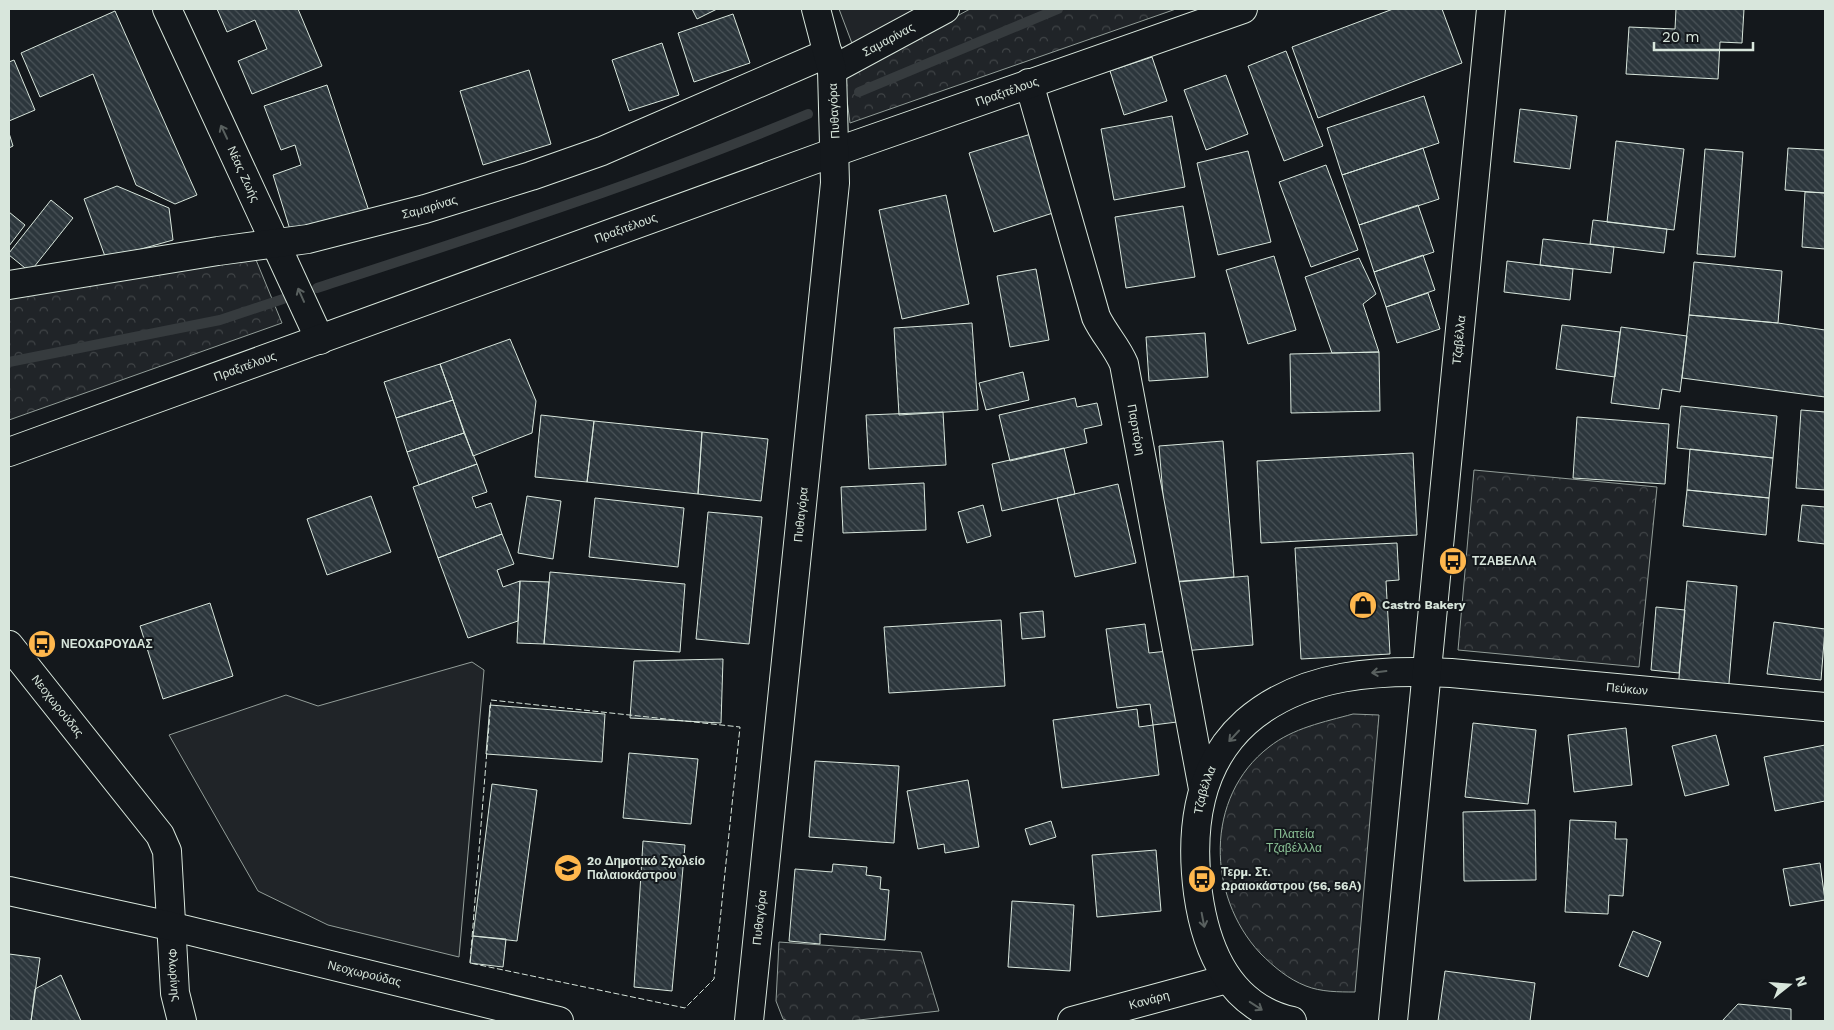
<svg xmlns="http://www.w3.org/2000/svg" width="1834" height="1030" font-family="'Work Sans',sans-serif">
  <style>
    .green { fill: #202428; stroke: #939e99 }
    .park { fill: url(#park-crowns); stroke: #939e99 }
    .lines { fill: none; stroke-linecap: round; stroke-linejoin: round }
    .stream { stroke: #363b3e; stroke-width: 10 }
    .building { fill: url(#building-back-hatch); stroke: #d8e6dc }
    .minor-casing { stroke: #d8e6dc; stroke-width: 30 }
    .minor { stroke: #14181c; stroke-width: 28 }
    .fence { stroke: #d8e6dc; stroke-width: 1; stroke-dasharray: 6 2.5; stroke-linecap: butt }
    .oneway { stroke: #59605f }
    .labels { text-anchor: middle; dominant-baseline: central; stroke-width: 4; stroke-linejoin: round; paint-order: stroke }
    .street-label { font-size: 12px; fill: #d8e6dc; stroke: #14181c }
    .poi-label { font-size: 12px; font-weight: bold; fill: #d8e6dc; stroke: #14181c; text-anchor: start }
    .park-label { font-size: 12px; fill: #8ac095; stroke: #14181c }
  </style>
  <defs>
    <pattern id="park-crowns" width="20" height="18" patternUnits="userSpaceOnUse" patternTransform="scale(1.25)"><rect width="20" height="18" fill="#202428"/><path d="M2 6a3 3 0 1 1 6 0M12 15a3 3 0 1 1 6 0" fill="none" stroke="#404447"/></pattern>
    <pattern id="building-back-hatch" width="6" height="6" patternUnits="userSpaceOnUse" patternTransform="scale(1.25)"><rect width="6" height="6" fill="#2c363c"/><path d="M-1 5l2 2M0 0l6 6M5-1l2 2" fill="none" stroke="#4a5358"/></pattern>
  </defs>
  <rect width="100%" height="100%" fill="#14181c"/>
  <path class="green" d="M839,9H918L853,46Z
    M472,662L484,670L459,957L328,925L258,891L169,735L286,695L318,706Z"/>
  <path class="park" d="M970,9H1176L850,123L844,77Z
    M254,255L282,323L9,420V299Z
    M1474,470L1657,487L1639,667L1458,650Z
    M1353,714L1379,715L1355,992C1339,992 1321,992 1306,986C1288,979 1274,967 1260,953C1207,896 1204,797 1269,747C1293,728 1324,722 1353,714Z
    M779,942L921,952L939,1011L850,1021H788L783,1019L776,1001Z"/>
  <g class="lines">
    <path class="stream" d="M859,92L1058,9
      M317,288C483,234 648,181 808,114
      M9,362L220,320L283,299"/>
  </g>
  <path class="building" d="M217,9H298L322,66L252,94L238,61L267,49L255,20L227,32Z
    M692,9H717L697,19Z
    M1393,9H1442L1462,63L1318,118L1292,47Z
    M1676,9H1744L1742,43L1720,42L1718,79L1626,74L1629,27L1675,29Z
    M115,11L197,195L175,204L136,185L93,74L40,97L21,53Z
    M733,14L750,63L694,82L678,33Z
    M662,43L679,95L629,111L612,60Z
    M1286,51L1323,146L1284,161L1248,66Z
    M1152,57L1167,101L1124,115L1110,71Z
    M14,60L35,110L9,121V62Z
    M529,70L551,144L483,165L460,91Z
    M1226,75L1248,134L1206,150L1184,90Z
    M327,85L369,211L292,236L273,175L301,165L295,145L281,150L264,106Z
    M1424,96L1439,143L1342,175L1327,128Z
    M1520,109L1577,116L1570,169L1514,162Z
    M1172,116L1185,187L1114,200L1101,129Z
    M9,133L13,146L9,148Z
    M1031,134L1056,212L994,232L969,153Z
    M1616,141L1684,149L1674,230L1607,222Z
    M1423,148L1439,199L1359,225L1342,175Z
    M1788,148L1825,150V193L1785,190Z
    M1705,149L1743,152L1735,257L1697,254Z
    M1248,151L1271,242L1218,255L1197,163Z
    M1326,165L1358,250L1311,267L1279,182Z
    M117,186L169,208L173,240L106,259L84,199Z
    M1805,192L1825,193V249L1802,247Z
    M946,195L969,304L902,319L879,210Z
    M51,200L73,218L30,272L9,255V253Z
    M1418,205L1434,252L1374,272L1359,225Z
    M1183,206L1195,277L1126,288L1115,217Z
    M9,212L25,225L9,246Z
    M1593,220L1667,229L1664,253L1590,244Z
    M1543,239L1614,247L1611,273L1540,265Z
    M1423,255L1435,290L1386,307L1374,272Z
    M1274,256L1296,330L1248,344L1226,270Z
    M1359,258L1376,294L1363,304L1379,352L1332,353L1305,277Z
    M1507,261L1573,269L1570,300L1504,292Z
    M1694,262L1782,271L1778,323L1689,315Z
    M1036,269L1049,340L1010,347L997,276Z
    M1428,293L1440,329L1397,343L1386,307Z
    M1689,315L1778,323L1825,330V397L1682,378Z
    M972,323L978,410L899,415L894,328Z
    M1562,325L1620,332L1615,377L1556,369Z
    M1621,327L1687,336L1680,392L1662,389L1659,409L1611,403Z
    M1205,333L1208,377L1149,381L1146,337Z
    M510,339L536,401L532,433L473,456L440,364Z
    M1379,352L1380,411L1291,413L1290,354Z
    M440,364L453,400L396,418L384,382Z
    M1023,372L1029,400L986,410L979,383Z
    M1075,398L1077,407L1097,403L1102,425L1084,429L1087,443L1010,461L999,415Z
    M453,400L464,433L407,452L396,418Z
    M1681,406L1777,416L1773,458L1677,448Z
    M1801,410L1825,412V490L1796,488Z
    M943,412L946,465L869,469L866,415Z
    M541,415L594,421L587,482L535,477Z
    M1577,417L1669,424L1665,484L1573,478Z
    M594,421L702,432L698,494L587,482Z
    M702,432L768,439L761,501L698,494Z
    M464,433L477,464L419,485L407,452Z
    M1223,441L1234,577L1170,582L1159,446Z
    M1064,448L1075,494L1002,511L992,464Z
    M1690,449L1773,458L1769,498L1687,490Z
    M1413,453L1417,535L1261,543L1257,461Z
    M477,464L487,492L472,497L476,508L491,503L502,534L438,558L413,487Z
    M924,483L926,530L843,533L841,487Z
    M1118,484L1136,563L1075,577L1057,498Z
    M1687,490L1769,498L1766,535L1683,526Z
    M371,496L391,552L327,575L307,519Z
    M527,496L561,501L553,559L518,553Z
    M595,498L684,508L678,567L589,557Z
    M983,505L991,536L967,543L958,512Z
    M1802,505L1825,507V544L1798,541Z
    M708,512L762,517L749,644L696,639Z
    M502,534L514,564L497,570L503,587L520,581L518,621L468,638L438,558Z
    M1397,543L1399,580L1386,581L1390,654L1301,659L1295,548Z
    M550,572L685,584L680,652L544,644Z
    M1248,576L1253,645L1183,651L1177,582Z
    M520,581L549,582L544,644L517,643Z
    M1687,581L1737,586L1728,695L1678,690Z
    M210,603L233,676L163,699L140,626Z
    M1656,607L1685,610L1679,673L1651,670Z
    M1043,611L1045,637L1022,639L1020,613Z
    M1001,620L1005,686L889,693L884,627Z
    M1774,622L1825,629L1821,680L1767,674Z
    M1145,624L1149,653L1168,651L1177,722L1153,725L1150,704L1117,708L1106,629Z
    M723,659L721,723L630,718L634,661Z
    M490,705L605,714L602,762L486,754Z
    M1137,709L1139,727L1153,725L1159,775L1062,788L1053,720Z
    M1473,723L1536,730L1528,804L1465,797Z
    M1626,728L1632,785L1574,792L1568,735Z
    M1716,735L1729,785L1685,796L1672,746Z
    M1825,745V801L1775,811L1764,757Z
    M629,753L698,759L691,824L623,818Z
    M815,761L899,766L894,843L809,837Z
    M968,780L979,847L945,853L944,844L918,849L907,791Z
    M492,784L537,790L517,941L473,936Z
    M1535,810L1536,880L1464,881L1463,812Z
    M1570,820L1616,822L1615,839H1627L1623,896L1609,895L1608,914L1565,912Z
    M1051,821L1056,837L1030,845L1025,829Z
    M643,841L685,845L672,991L634,987Z
    M1156,850L1161,911L1097,917L1092,855Z
    M1820,863L1825,900L1790,906L1783,869Z
    M833,864L867,867L866,875L881,877L880,889L889,890L885,940L820,934V944L789,941L795,869L832,872Z
    M1012,901L1074,905L1070,971L1008,967Z
    M1633,931L1661,942L1648,977L1619,966Z
    M473,936L506,939L503,967L470,963Z
    M9,954L40,958L31,1021H9Z
    M1445,971L1535,983L1530,1021H1438Z
    M61,975L81,1021H31L35,989Z
    M1738,1004L1791,1009V1021H1722Z"/>
  <g class="lines">
    <defs>
      <g id="minor">
        <path id="s1" d="M167,9L320,340"/>
        <path id="s2" d="M832,70L945,9"/>
        <path id="s3" d="M1029,83L1096,317C1104,334 1117,347 1124,364L1203,789"/>
        <path id="s4" d="M9,285L218,251L308,239L425,209L531,176L602,151L828,53"/>
        <path id="s5" d="M9,452L835,152L1243,9"/>
        <path id="s6" d="M9,645L160,835L167,851L175,993L182,1021"/>
        <path id="s7" d="M9,891L170,926L559,1021"/>
        <path id="s8" d="M749,1021L835,183L832,70L816,9"/>
        <path id="s9" d="M1072,1021L1227,979"/>
        <path id="s10" d="M1292,1021C1230,1007 1206,951 1198,893C1190,831 1197,766 1246,722C1302,673 1381,669 1451,673L1825,707"/>
        <path id="s11" d="M1393,1021L1491,9"/>
      </g>
    </defs>
    <use href="#minor" class="minor-casing"/>
    <use href="#minor" class="minor"/>
    <path class="fence" d="M491,700L740,727L714,979L685,1008L470,963Z"/>
  </g>
  <defs><path id="oneway-shaft" d="M-6 0H5M1.5-3L5.5 0L1.5 3" fill="none" stroke-width="1.6" stroke-linecap="round" stroke-linejoin="round" transform="scale(1.25)"/></defs>
  <g class="oneway">
    <use href="#oneway-shaft" transform="translate(224 132) rotate(-115)"/>
    <use href="#oneway-shaft" transform="translate(301 295) rotate(-114)"/>
    <use href="#oneway-shaft" transform="translate(1379 672) rotate(173)"/>
    <use href="#oneway-shaft" transform="translate(1234 736) rotate(133)"/>
    <use href="#oneway-shaft" transform="translate(1203 920) rotate(79)"/>
    <use href="#oneway-shaft" transform="translate(1256 1006) rotate(33)"/>
  </g>
  <defs>
    <symbol id="bus-disc" viewBox="-11 -11 22 22"><circle r="9.5" fill="#ffb74d" stroke="#14181c"/><path d="M-5-6H5V4H4V6H2V4H-2V6H-4V4H-5ZM-3.5-4V0h7V-4ZM-3.5 1.2v1.5H-2V1.2ZM2 1.2v1.5H3.5V1.2Z" fill="#111"/></symbol>
    <symbol id="shop-disc" viewBox="-11 -11 22 22"><circle r="9.5" fill="#ffb74d" stroke="#14181c"/><path d="M-5-2.5h2.3a2.7 3.5 0 0 1 5.4 0H5L5.5 6h-11ZM-1.5-2.5h3a1.5 2.3 0 0 0-3 0Z" fill="#111"/></symbol>
    <symbol id="school-disc" viewBox="-11 -11 22 22"><circle r="9.5" fill="#ffb74d" stroke="#14181c"/><path d="M0-5L7-2L0 1L-7-2ZM-4 1L0 2.5L4 1V4Q0 6-4 4Z" fill="#111"/></symbol>
  </defs>
  <g fill-rule="evenodd">
    <use href="#bus-disc" x="1437" y="545" width="32" height="32"/>
    <use href="#shop-disc" x="1347" y="589" width="32" height="32"/>
    <use href="#bus-disc" x="26" y="628" width="32" height="32"/>
    <use href="#school-disc" x="552" y="852" width="32" height="32"/>
    <use href="#bus-disc" x="1186" y="863" width="32" height="32"/>
  </g>
  <g class="labels">
    <g class="street-label">
      <text stroke="none"><textPath href="#s2" startOffset="64">Σαμαρίνας</textPath></text>
      <text stroke="none"><textPath href="#s5" startOffset="1061">Πραξιτέλους</textPath></text>
      <text transform="translate(834 111) rotate(-93)">Πυθαγόρα</text>
      <text stroke="none"><textPath href="#s1" startOffset="182">Νέας Ζωής</textPath></text>
      <text stroke="none"><textPath href="#s4" startOffset="428">Σαμαρίνας</textPath></text>
      <text stroke="none"><textPath href="#s5" startOffset="656">Πραξιτέλους</textPath></text>
      <text stroke="none"><textPath href="#s11" startOffset="684">Τζαβέλλα</textPath></text>
      <text stroke="none"><textPath href="#s5" startOffset="251">Πραξιτέλους</textPath></text>
      <text stroke="none"><textPath href="#s3" startOffset="365">Παρπόρη</textPath></text>
      <text stroke="none"><textPath href="#s8" startOffset="509">Πυθαγόρα</textPath></text>
      <text stroke="none"><textPath href="#s10" startOffset="748">Πεύκων</textPath></text>
      <text stroke="none"><textPath href="#s6" startOffset="78">Νεοχωρούδας</textPath></text>
      <text stroke="none"><textPath href="#s10" startOffset="274">Τζαβέλλα</textPath></text>
      <text stroke="none"><textPath href="#s8" startOffset="104">Πυθαγόρα</textPath></text>
      <text stroke="none"><textPath href="#s6" startOffset="384">Φλωρίνης</textPath></text>
      <text stroke="none"><textPath href="#s7" startOffset="365">Νεοχωρούδας</textPath></text>
      <text stroke="none"><textPath href="#s9" startOffset="80">Κανάρη</textPath></text>
    </g>
    <g class="poi-label">
      <text x="1472" y="561">ΤΖΑΒΕΛΛΑ</text>
      <text x="1382" y="605">Castro Bakery</text>
      <text x="61" y="644">ΝΕΟΧΩΡΟΥΔΑΣ</text>
      <text x="587" y="861">2ο Δημοτικό Σχολείο<tspan x="587" dy="14">Παλαιοκάστρου</tspan></text>
      <text x="1221" y="872">Τερμ. Στ.<tspan x="1221" dy="14">Ωραιοκάστρου (56, 56Α)</tspan></text>
    </g>
    <g class="park-label">
      <text x="1294" y="834">Πλατεία<tspan x="1294" dy="14">Τζαβέλλλα</tspan></text>
    </g>
  </g>
  <rect width="1834" height="1030" fill="none" stroke="#d8e6dc" stroke-width="20"/>
  <g transform="translate(1789 985) rotate(73)" stroke="#14181c" stroke-width="4" paint-order="stroke">
  <path d="M0-4L9 19L0 12L-9 19Z" fill="#d8e6dc"/>
  <text y="-8" font-size="14" font-weight="bold" text-anchor="middle" fill="#d8e6dc">N</text>
  </g>
  <path d="M1654 42v8h99v-8" fill="none" stroke="#d8e6dc" stroke-width="2.5"/>
  <text x="1662" y="42" font-size="15" fill="#d8e6dc" stroke="#14181c" stroke-width="4" paint-order="stroke">20 m</text>
</svg>
